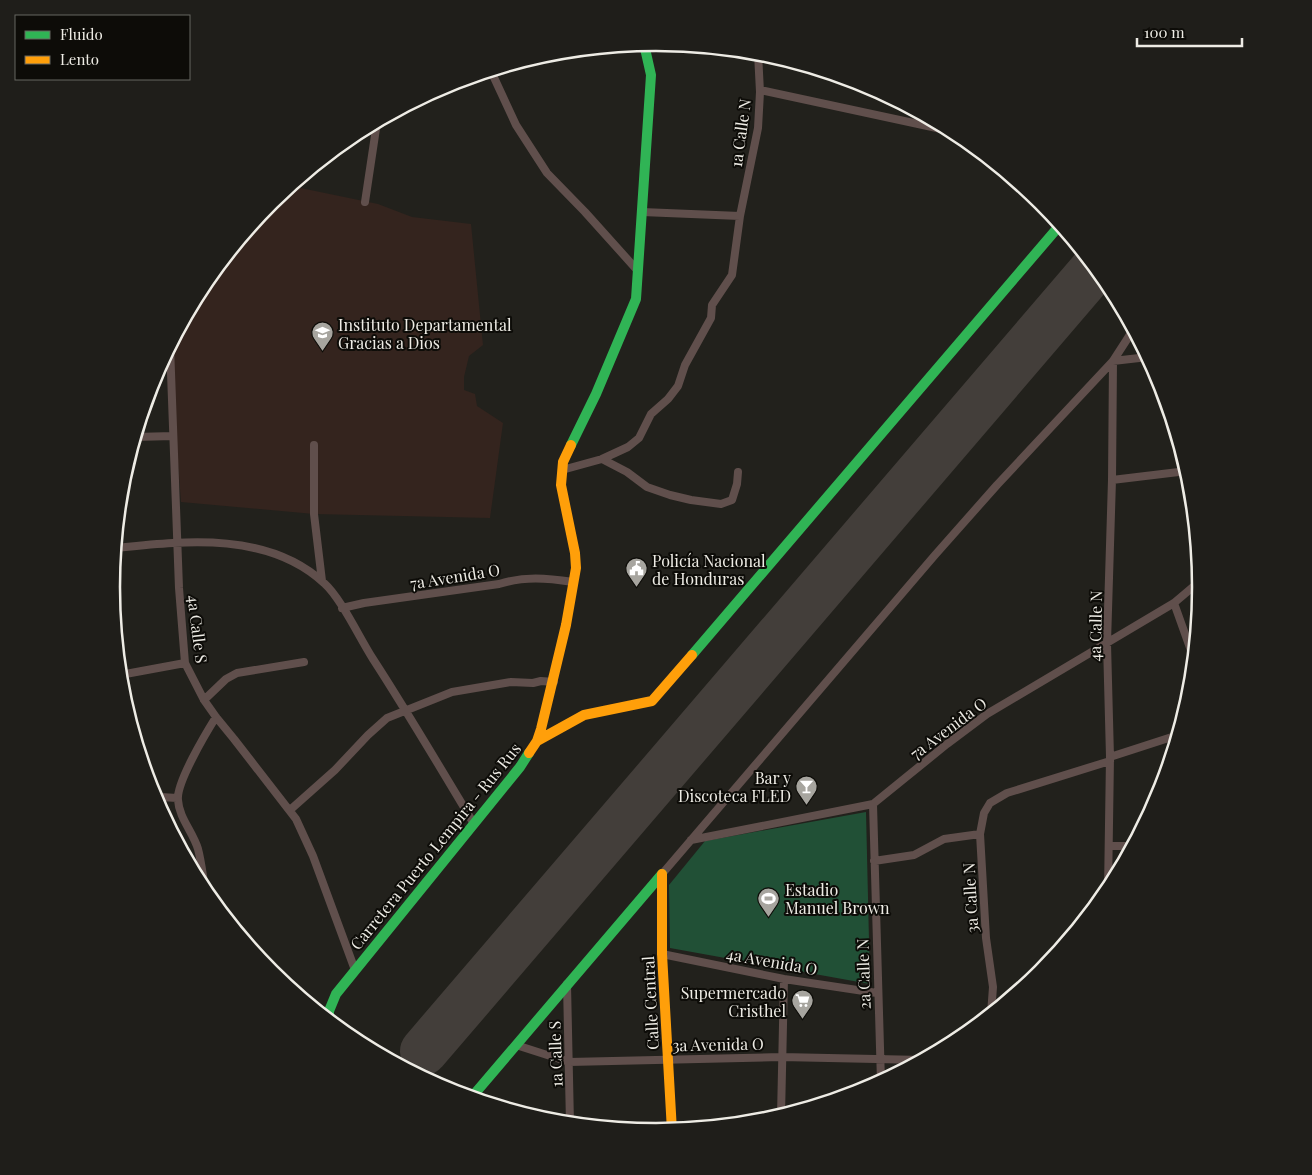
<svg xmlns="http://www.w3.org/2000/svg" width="1312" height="1175" font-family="'Playfair Display',serif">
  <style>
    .education { fill: #34241e }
    .green { fill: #215036 }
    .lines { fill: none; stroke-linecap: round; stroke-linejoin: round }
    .runway { stroke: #433e3a; stroke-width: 48 }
    .street { stroke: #604f4c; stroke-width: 8 }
    .fast { stroke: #30b455; stroke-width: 10 }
    .slow { stroke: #ff9f0a; stroke-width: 10 }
    .labels { text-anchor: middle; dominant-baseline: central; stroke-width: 4; stroke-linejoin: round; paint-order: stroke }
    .street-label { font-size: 16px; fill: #eeece5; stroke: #0d0c08 }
    .poi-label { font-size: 16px; fill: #eeece5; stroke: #0d0c08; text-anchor: start }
    .rim { fill: none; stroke: #eeece5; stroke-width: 2.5 }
  </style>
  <rect width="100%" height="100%" fill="#22211c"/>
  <path class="education" d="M291,186L378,204L412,217L471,224L483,345L469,356L464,377V390L475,394L477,406L503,423L490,518L314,514L181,502L169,348L203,284L271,202Z"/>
  <path class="green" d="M866,812L870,984L670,948L669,885L705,841Z"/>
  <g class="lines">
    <path class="runway" d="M424,1051L1095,268"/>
    <path class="street" d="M491,71L516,125L547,173L585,212L638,271
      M760,90L946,130
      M365,202L377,122
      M642,212L740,216
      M170,346L179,588L185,663L204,700L216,717L234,739L296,819L313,856L355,970
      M135,437L173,436
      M314,445V514L322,581
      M602,459L628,447L639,438L651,414L668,399L678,386L685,365L711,318L712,305L732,275L740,216L758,128L760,92L758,53
      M562,470L602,459L627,472L647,487L670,495L691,500L721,504L732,500L737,484L738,472
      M1112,480L1187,471
      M115,548C184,541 268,531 324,583C341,598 360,639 373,659C408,713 441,769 474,824
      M1174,603L1194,659
      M342,608L364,603L499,584C524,576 547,578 573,582
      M120,675L185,663
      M204,700L226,679L237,673L304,662
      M1110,757L1178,735
      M154,800L161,797L177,798
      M873,804L881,1082
      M290,810L335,770L368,735L387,718L452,692L511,682L533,683L541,681L554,682
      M691,840L873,804L947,744L987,714L1174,603L1200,581
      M1109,846H1133
      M874,861L914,855L944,839L980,834
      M662,874L935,555L997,485L1113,361L1133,330
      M1108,891L1110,757L1107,643L1112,480L1113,361L1148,357
      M206,894C203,879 202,864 198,849C193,832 179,818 178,800C176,783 206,733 216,717
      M662,954L784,979L877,993
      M567,984L570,1124
      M991,1014L993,987L986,938L980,834L984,813L990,803L1007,793L1110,761
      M516,1045L569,1062L781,1057L923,1060
      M781,1116L784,979"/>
    <path class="fast" d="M571,445L596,394L636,299L651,75L644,44
      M692,655L1060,225
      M329,1021V1011L336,994L520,767L529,753
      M471,1098L662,874"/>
    <path class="slow" d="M537,741L584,715L652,701L692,655
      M529,753L537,741L541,729L566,625L576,568L575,553L561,485L563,462L571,445
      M662,874V954L672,1131"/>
  </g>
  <defs>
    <symbol id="school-pin" viewBox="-11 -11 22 30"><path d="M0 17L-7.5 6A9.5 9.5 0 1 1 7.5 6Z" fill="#a7a59f" stroke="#0d0c08"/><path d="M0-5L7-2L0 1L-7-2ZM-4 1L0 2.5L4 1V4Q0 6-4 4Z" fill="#fff"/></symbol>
    <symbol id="civic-pin" viewBox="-11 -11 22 30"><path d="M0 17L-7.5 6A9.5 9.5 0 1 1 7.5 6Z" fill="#a7a59f" stroke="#0d0c08"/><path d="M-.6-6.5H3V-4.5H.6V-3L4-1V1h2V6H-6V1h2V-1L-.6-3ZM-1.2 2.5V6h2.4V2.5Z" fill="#fff"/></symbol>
    <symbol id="bar-pin" viewBox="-11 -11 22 30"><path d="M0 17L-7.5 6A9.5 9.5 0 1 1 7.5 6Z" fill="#a7a59f" stroke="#0d0c08"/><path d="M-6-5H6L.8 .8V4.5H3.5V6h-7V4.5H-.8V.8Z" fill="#fff"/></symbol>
    <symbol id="stadium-pin" viewBox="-11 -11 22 30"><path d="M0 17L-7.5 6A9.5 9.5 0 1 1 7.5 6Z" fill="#a7a59f" stroke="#0d0c08"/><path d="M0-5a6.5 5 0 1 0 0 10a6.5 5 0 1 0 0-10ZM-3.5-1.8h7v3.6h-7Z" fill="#fff"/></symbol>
    <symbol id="supermarket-pin" viewBox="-11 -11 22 30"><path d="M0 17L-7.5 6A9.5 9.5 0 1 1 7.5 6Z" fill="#a7a59f" stroke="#0d0c08"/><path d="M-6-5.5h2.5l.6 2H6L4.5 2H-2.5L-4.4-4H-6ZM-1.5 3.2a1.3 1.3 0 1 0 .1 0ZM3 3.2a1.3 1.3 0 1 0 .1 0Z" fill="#fff"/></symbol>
  </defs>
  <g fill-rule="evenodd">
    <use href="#school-pin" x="310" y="320" width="25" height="34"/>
    <use href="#civic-pin" x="624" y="556" width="25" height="34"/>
    <use href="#bar-pin" x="794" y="774" width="25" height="34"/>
    <use href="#stadium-pin" x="756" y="886" width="25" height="34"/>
    <use href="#supermarket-pin" x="790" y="988" width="25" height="34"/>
  </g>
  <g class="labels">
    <g class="street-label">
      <text transform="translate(740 133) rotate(-82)">1a Calle N</text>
      <text transform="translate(455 576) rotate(-9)">7a Avenida O</text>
      <text transform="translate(1095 626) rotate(-89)">4a Calle N</text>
      <text transform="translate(198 629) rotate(83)">4a Calle S</text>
      <text transform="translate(948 728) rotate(-37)">7a Avenida O</text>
      <text transform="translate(435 846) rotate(-51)">Carretera Puerto Lempira - Rus Rus</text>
      <text transform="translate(970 898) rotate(-93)">3a Calle N</text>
      <text transform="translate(772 961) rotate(10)">4a Avenida O</text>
      <text transform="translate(863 974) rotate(-92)">2a Calle N</text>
      <text transform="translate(650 1003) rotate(-93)">Calle Central</text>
      <text transform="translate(718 1044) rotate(-1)">3a Avenida O</text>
      <text transform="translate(555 1054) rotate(-92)">1a Calle S</text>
    </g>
    <g class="poi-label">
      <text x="338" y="324">Instituto Departamental<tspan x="338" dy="18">Gracias a Dios</tspan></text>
      <text x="652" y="560">Policía Nacional<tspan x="652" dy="18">de Honduras</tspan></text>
      <text x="791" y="777" text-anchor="end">Bar y<tspan x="791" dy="18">Discoteca FLED</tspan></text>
      <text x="785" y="889">Estadio<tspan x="785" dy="18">Manuel Brown</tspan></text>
      <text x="786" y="992" text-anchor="end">Supermercado<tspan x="786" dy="18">Cristhel</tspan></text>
    </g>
  </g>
  <path d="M0 0H1312V1175H0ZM120 587a536 536 0 1 1 1072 0a536 536 0 1 1-1072 0Z" fill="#1f1e1a" fill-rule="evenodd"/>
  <path class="rim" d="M120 587a536 536 0 1 1 1072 0a536 536 0 1 1-1072 0Z"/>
  <rect x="15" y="15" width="175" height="65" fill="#0d0c08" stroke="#676660"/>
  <rect x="25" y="31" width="25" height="8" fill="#30b455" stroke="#676660"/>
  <text x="60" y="40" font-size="15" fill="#eeece5">Fluido</text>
  <rect x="25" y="56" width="25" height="8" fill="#ff9f0a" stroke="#676660"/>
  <text x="60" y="65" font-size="15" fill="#eeece5">Lento</text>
  <path d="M1137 38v8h105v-8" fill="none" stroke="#eeece5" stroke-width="2.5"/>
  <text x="1144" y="38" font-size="15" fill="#eeece5" stroke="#0d0c08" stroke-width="4" paint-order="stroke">100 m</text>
</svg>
